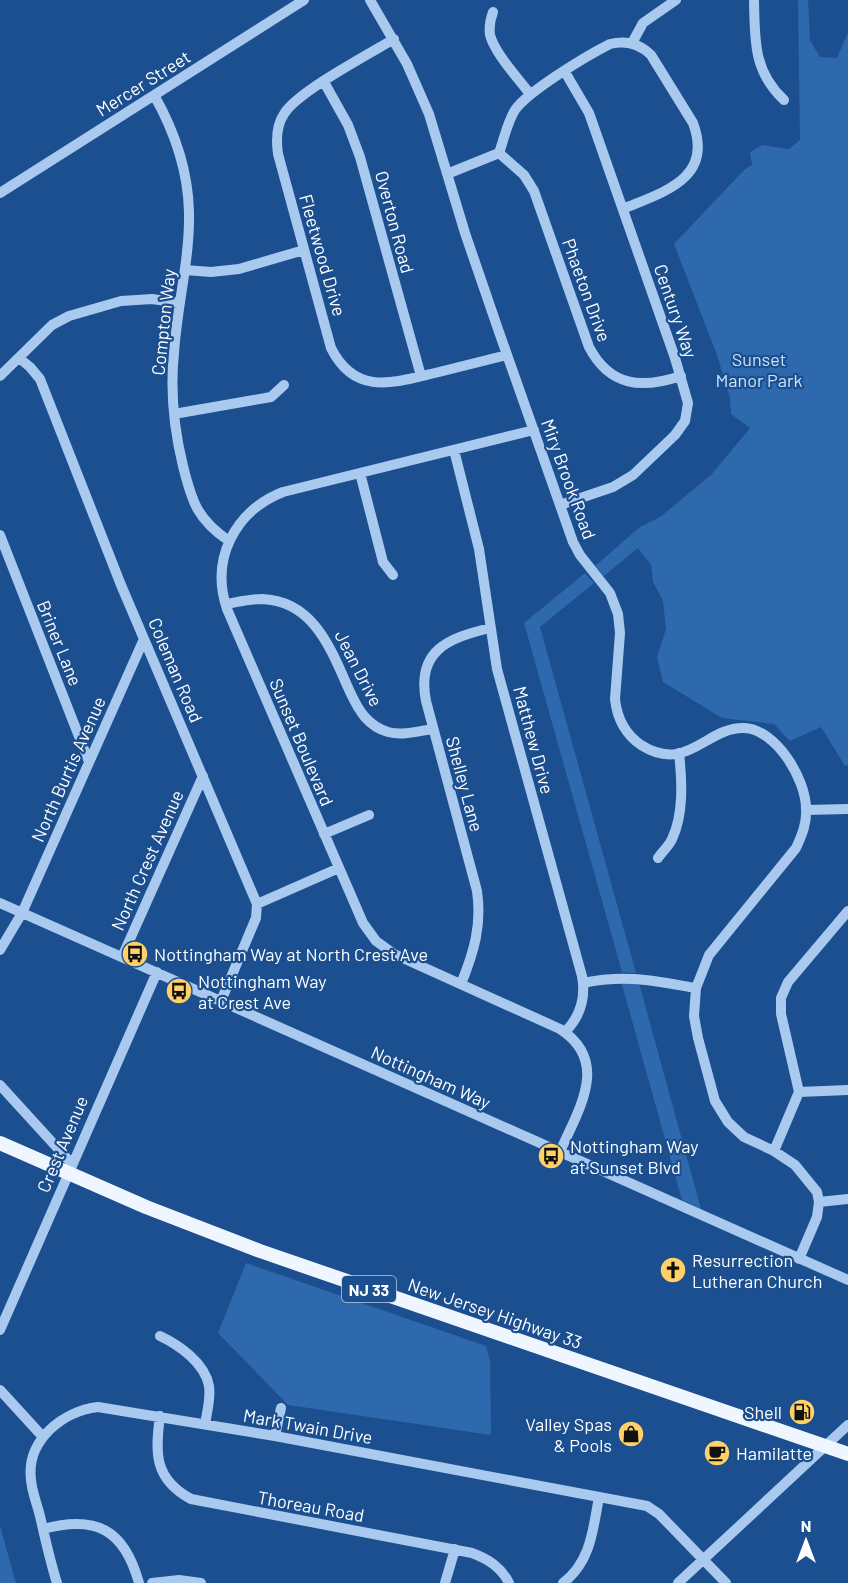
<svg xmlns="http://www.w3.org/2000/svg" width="848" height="1583" font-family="Barlow,sans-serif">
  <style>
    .green { fill: #2e69ad }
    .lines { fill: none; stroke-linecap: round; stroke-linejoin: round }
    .minor { stroke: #a9c9ee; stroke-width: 10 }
    .major { stroke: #f0f6ff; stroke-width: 14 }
    .labels { text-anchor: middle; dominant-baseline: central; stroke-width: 4.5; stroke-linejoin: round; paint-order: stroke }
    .shield { fill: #1b4f8f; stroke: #bbcadd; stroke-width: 1.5 }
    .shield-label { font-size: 16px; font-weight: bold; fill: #fff }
    .street-label { font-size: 18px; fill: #fff; stroke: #1b4f8f }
    .park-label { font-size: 18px; fill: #cfe3fa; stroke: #1b4f8f }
    .poi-label { font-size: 18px; fill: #fff; stroke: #1b4f8f; text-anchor: start }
  </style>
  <rect width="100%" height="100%" fill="#1b4f8f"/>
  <path class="green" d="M798,0H808L810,40L820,57L837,58L848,32V765L845,766L821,727L790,741L774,724L722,718L663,682L657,657L666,629L663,601L653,582L651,565L638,548L604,576L595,566L640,527L660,517L711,475L750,428L731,414L730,398L717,355L674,244L745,169L752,165L750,152L762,145L789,149L800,140Z
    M585,573L594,583L540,627L636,973L622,972L524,623Z
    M621,981L639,983L701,1209L682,1200Z
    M246,1263L486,1346L490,1361L491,1435L288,1405L218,1333Z
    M0,1526L16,1583H0Z"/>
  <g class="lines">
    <path class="minor" d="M370,0L407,64L429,114L465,233L499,332L573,542L580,555L610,593L618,614L620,633L615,699C617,718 625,734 641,745C687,774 706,727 744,728C776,729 806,779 806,809C807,823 802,835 796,848L709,955L696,988L694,1016L698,1038L715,1101L728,1122L744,1137L774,1151L795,1165L817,1192L819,1202L817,1217L799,1259
      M754,0C755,40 753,71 784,100
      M493,12C490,20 489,27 490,35C495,54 519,79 530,94
      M394,39C369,54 297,92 284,114C276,126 276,140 278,154L331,348C355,396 393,383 435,373C459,367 483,361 507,355
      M632,43L643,23L676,0
      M324,82L348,125L360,157L421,376
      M154,95C175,132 188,169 189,212C190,259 177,306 174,353C170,391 174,429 183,466C192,502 197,519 229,541
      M499,153L524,175L534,191L589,347C610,387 642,389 681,376
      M447,174L499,153C504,139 507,123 515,110C528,91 588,55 610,44C626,40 639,43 651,55L693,123C714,179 663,192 623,209
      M0,193L304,0
      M185,270L211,272L239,269L304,250
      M19,358L30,367L40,379L121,585L257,904L256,918L221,1001
      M0,376L52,325L69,316L121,301L152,299L180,303
      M174,414L271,397L284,385
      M534,430L283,492C235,511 210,559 227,609L363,923L376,941L394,954L560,1029C611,1062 578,1110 560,1152
      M454,450L479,549L497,669L582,976C586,998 580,1017 565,1032
      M360,473L383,562L393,575
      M560,505L613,487L633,475L675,435L685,421L688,403L675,358L589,113L565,72
      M0,535L89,762
      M226,604C238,602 250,599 262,599C316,601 332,653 351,694C359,711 368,726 388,732C403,736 419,731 433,729
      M806,810L848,809
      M324,834L369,815
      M658,858C662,852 669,846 672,839C684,814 682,780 679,753
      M0,903L848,1280
      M257,904L339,868
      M0,950L22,913L144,639
      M122,957L203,776
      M583,983C626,974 654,981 696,988
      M461,984C474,952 482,925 477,891L426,701C416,650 449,638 490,628
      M0,1085L72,1164
      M799,1092L848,1090
      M774,1151L799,1092L781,1014V998L788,982L848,911
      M819,1202L848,1199
      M0,1330L157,972
      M160,1336C179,1345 205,1363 209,1386C211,1398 207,1412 205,1424
      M0,1390L43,1437
      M160,1416C155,1453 154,1479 191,1499L472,1553C488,1559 501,1567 509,1583
      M275,1436L281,1408
      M43,1529C96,1515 124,1529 139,1583
      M57,1583C50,1561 45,1538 40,1516C37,1504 32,1492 31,1480C26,1440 63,1411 98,1407L275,1436L647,1506L659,1514L726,1583
      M152,1583L179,1580L201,1583
      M445,1583L455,1549
      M563,1583C591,1562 593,1529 599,1497
      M678,1583L848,1425"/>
    <path class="major" d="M0,1143L146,1207L260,1251L848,1454"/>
  </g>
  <defs>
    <symbol id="bus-disc" viewBox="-11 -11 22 22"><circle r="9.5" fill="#ffd166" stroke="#1b4f8f"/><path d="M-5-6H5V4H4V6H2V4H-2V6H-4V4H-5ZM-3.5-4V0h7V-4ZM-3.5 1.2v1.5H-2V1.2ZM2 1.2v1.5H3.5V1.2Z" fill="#111"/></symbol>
    <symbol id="church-disc" viewBox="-11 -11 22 22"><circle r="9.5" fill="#ffd166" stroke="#1b4f8f"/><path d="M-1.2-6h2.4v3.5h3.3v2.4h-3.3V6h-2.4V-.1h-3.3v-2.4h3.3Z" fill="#111"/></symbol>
    <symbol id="fuel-disc" viewBox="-11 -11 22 22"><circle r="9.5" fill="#ffd166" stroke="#1b4f8f"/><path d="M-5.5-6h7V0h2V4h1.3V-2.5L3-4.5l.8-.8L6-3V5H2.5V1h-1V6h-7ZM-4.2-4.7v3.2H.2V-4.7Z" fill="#111"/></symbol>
    <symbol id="shop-disc" viewBox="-11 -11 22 22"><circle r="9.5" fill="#ffd166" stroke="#1b4f8f"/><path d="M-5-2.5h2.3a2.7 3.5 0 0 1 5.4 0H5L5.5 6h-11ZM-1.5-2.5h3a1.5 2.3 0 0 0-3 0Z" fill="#111"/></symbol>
    <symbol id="cafe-disc" viewBox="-11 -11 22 22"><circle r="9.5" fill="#ffd166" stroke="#1b4f8f"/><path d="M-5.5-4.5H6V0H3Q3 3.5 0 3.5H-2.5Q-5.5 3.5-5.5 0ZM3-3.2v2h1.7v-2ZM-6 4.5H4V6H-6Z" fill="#111"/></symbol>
  </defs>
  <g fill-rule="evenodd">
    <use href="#bus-disc" x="120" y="939" width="30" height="30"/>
    <use href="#bus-disc" x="164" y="976" width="30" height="30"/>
    <use href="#bus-disc" x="536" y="1141" width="30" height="30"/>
    <use href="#church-disc" x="658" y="1255" width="30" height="30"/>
    <use href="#fuel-disc" x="787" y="1397" width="30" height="30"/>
    <use href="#shop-disc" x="616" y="1419" width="30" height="30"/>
    <use href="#cafe-disc" x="702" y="1438" width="30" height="30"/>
  </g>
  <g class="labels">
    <rect class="shield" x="342" y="1276" width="54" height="26" rx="4.5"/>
    <g class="shield-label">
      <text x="369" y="1289">NJ 33</text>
    </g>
    <g class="street-label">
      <text transform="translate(143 83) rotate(-32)">Mercer Street</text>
      <text transform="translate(395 222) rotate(75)">Overton Road</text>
      <text transform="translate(323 255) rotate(74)">Fleetwood Drive</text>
      <text transform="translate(587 290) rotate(70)">Phaeton Drive</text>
      <text transform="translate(676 311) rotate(71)">Century Way</text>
      <text transform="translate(163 322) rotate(-84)">Compton Way</text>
      <text transform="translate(569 479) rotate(70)">Miry Brook Road</text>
      <text transform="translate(60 643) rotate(68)">Briner Lane</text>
      <text transform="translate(359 668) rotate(63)">Jean Drive</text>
      <text transform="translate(176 670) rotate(67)">Coleman Road</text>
      <text transform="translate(534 740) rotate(75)">Matthew Drive</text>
      <text transform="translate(302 742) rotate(67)">Sunset Boulevard</text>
      <text transform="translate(68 769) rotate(-66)">North Burtis Avenue</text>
      <text transform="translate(465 784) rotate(75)">Shelley Lane</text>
      <text transform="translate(147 860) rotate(-66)">North Crest Avenue</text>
      <text transform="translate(431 1077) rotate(24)">Nottingham Way</text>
      <text transform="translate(62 1144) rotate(-67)">Crest Avenue</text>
      <text transform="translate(495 1313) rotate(19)">New Jersey Highway 33</text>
      <text transform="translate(308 1426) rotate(10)">Mark Twain Drive</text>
      <text transform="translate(311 1506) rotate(10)">Thoreau Road</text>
    </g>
    <g class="park-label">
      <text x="759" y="359">Sunset<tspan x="759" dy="21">Manor Park</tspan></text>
    </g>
    <g class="poi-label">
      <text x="154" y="954">Nottingham Way at North Crest Ave</text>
      <text x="198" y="981">Nottingham Way<tspan x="198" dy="21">at Crest Ave</tspan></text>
      <text x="570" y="1146">Nottingham Way<tspan x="570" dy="21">at Sunset Blvd</tspan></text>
      <text x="692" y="1260">Resurrection<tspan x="692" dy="21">Lutheran Church</tspan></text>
      <text x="782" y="1412" text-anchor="end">Shell</text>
      <text x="612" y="1424" text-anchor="end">Valley Spas<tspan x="612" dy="21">&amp; Pools</tspan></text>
      <text x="736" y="1453">Hamilatte</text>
    </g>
  </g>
  <g transform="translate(806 1541)" stroke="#1b4f8f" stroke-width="4.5" paint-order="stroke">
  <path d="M0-4.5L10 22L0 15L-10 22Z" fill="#ffffff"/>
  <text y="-9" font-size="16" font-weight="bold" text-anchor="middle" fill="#ffffff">N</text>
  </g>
</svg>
